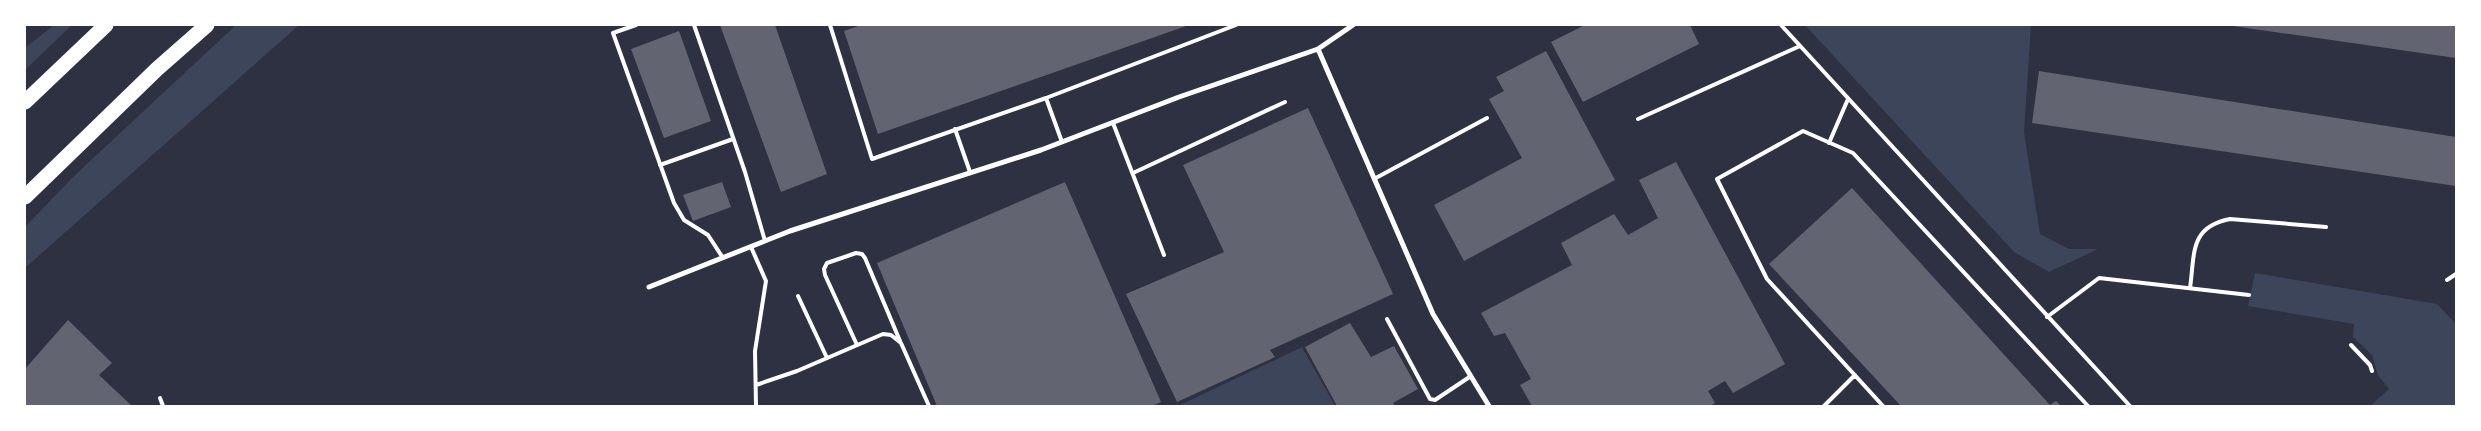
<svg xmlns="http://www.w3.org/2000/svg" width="2481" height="431" font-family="Cabin,sans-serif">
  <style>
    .green { fill: #3c4559 }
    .building { fill: #626471 }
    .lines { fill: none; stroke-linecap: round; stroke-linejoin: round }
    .service { stroke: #fff; stroke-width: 4 }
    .minor { stroke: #fff; stroke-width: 5 }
    .motorway { stroke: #fff; stroke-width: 15 }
  </style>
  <rect width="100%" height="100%" fill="#2d3142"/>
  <path class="green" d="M54,25H72L25,70V48Z
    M236,25H299L25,268V227L74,176Z
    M1805,25H2031L2024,132L2040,234L2069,249H2098L2049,272L2014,252Z
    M2255,273L2437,304L2456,324V406H2370L2389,389L2378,375L2372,355L2353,337L2354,324L2248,306Z
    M1302,347L1335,406H1178Z"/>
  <path class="building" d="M720,25H775L827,174L781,192Z
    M861,25H1189L878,134L844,31Z
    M1585,25H1690L1699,44L1583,102L1551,42Z
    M2233,25H2456V58L2233,26Z
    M679,31L711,121L664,138L631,49Z
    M1546,51L1615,180L1464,261L1434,205L1522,158L1489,99L1504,91L1496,77Z
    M2039,71L2456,137V186L2032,123Z
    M1308,108L1393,294L1270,350L1275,357L1177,402L1126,294L1224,252L1183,165Z
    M1676,162L1785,364L1733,393L1725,381L1708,391L1715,403L1710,406H1532L1520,385L1531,379L1505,333L1494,336L1481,313L1572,265L1561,243L1614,214L1628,235L1658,218L1639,180Z
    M722,182L731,207L693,221L683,195Z
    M1065,182L1161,402L1152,406H937L877,263Z
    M1852,188L2050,405L2056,401L2061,406H1901L1769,264Z
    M68,320L112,363L99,375L132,406H25V369Z
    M1350,323L1371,357L1394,346L1418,389L1393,403L1395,406H1337L1305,347Z"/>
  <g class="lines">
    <path class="service" d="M636,25L613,33L674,203L684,220L708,235L723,258
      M694,25L745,172L765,241
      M830,25L872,159L1046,98
      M1781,25L2130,406
      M1638,119L1800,46
      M1113,123L1164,255
      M955,129L970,172
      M1062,142L1046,98L1236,25
      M1829,143L1848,99
      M660,165L733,139
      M1133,173L1285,102
      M1374,179L1487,118
      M751,247L766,281L755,351L756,406
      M2447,280L2456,274
      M2190,288C2195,254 2189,227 2230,219L2326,227
      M798,296L827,358
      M2047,317L2099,278L2249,295
      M1387,319L1430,399L1435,400L1471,376
      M857,345L825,275L824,269L827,263L856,253L862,254L865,258L900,341
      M2351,345L2370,365L2372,371
      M756,385L797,371L883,334L891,335L901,343L929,406
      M160,398L163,406
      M1824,406L1855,375
      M1883,406L1767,279L1717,179L1803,131L1853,153L2088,406"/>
    <path class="minor" d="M1318,49L1433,314L1489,406
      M649,287L790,231L1041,150L1179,97L1318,49L1353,25"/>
    <path class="motorway" d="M25,102L106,25
      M25,197L157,69L207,25"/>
  </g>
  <rect width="2481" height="431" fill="none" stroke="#ffffff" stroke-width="52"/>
</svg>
